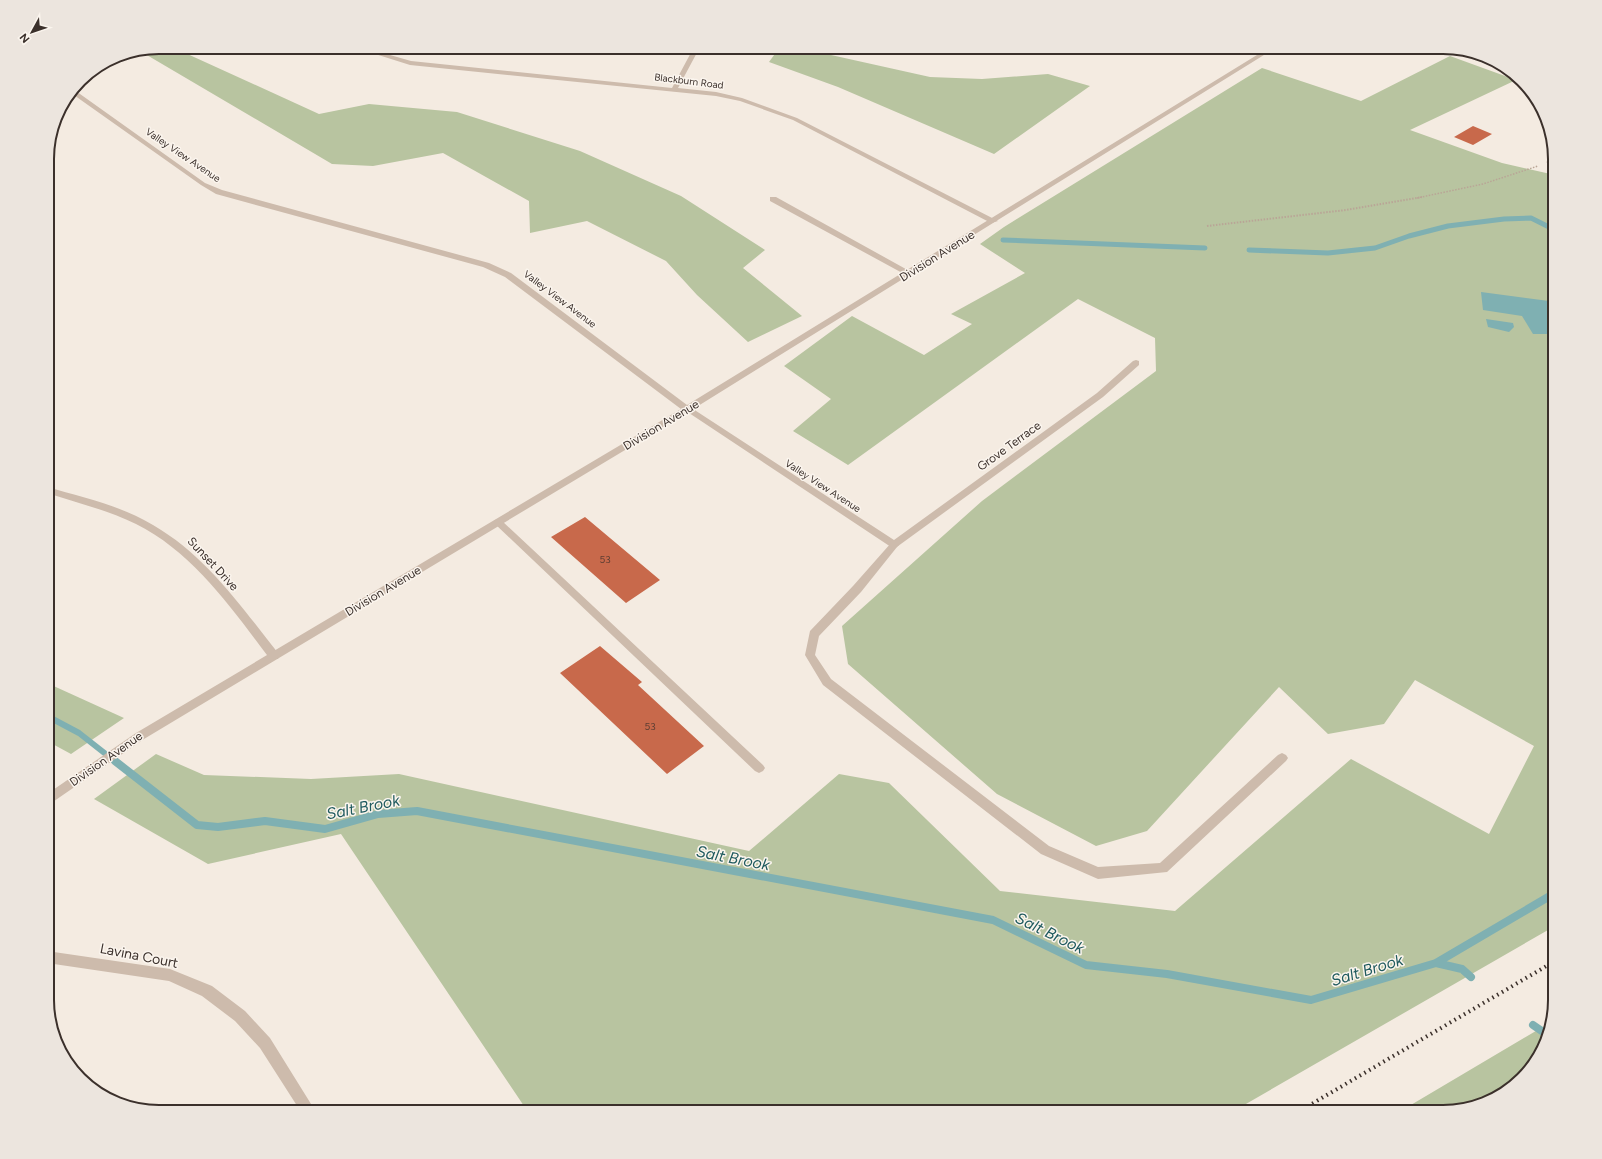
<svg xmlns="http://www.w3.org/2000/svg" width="1602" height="1159" font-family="Figtree,sans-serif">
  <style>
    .green { fill: #b8c4a0 }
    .water { fill: #7fb0b2 }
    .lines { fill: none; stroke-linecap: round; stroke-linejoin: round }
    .stream-far2 { stroke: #7fb0b2; stroke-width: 5 }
    .stream-far1 { stroke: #7fb0b2; stroke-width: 6 }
    .stream { stroke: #7fb0b2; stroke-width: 8 }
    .building { fill: #c8694b }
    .path-far1 { stroke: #b9a596; stroke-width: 1.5; stroke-dasharray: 1.5 1.5; stroke-linecap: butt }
    .path { stroke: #b9a596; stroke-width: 2; stroke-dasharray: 1.5 1.5; stroke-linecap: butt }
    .service { fill: #cdbbac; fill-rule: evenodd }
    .minor { fill: #cdbbac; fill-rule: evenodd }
    .tertiary { fill: #cdbbac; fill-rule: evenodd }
    .rail { stroke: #3b302b; stroke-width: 4; stroke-dasharray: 1.5 4; stroke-linecap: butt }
    .labels { text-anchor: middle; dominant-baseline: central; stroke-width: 3; stroke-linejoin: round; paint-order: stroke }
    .far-street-label { font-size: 10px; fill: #3b302b; stroke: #fbf5ee }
    .number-label { font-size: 10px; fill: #5e3e33 }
    .street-label { font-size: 12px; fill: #3b302b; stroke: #fbf5ee }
    .near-street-label { font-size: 14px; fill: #3b302b; stroke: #fbf5ee }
    .near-water-label { font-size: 16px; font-style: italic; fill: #1f5a5e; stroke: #fbf5ee }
    .rim { fill: none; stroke: #3b302b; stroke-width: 2 }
  </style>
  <rect width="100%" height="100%" fill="#f4ebe1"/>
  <path class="green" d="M159,47H172L319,114L369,104L457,112L580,151L681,196L765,250L743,268L802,316L748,342L697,295L666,261L587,221L530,233L529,201L443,153L373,166L332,164L140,51Z
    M780,47H795L930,77L982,79L1048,74L1090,86L994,154L838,87L769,62Z
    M1450,56L1516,80L1410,130L1502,163L1555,175V926L1232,1112H528L341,834L208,864L94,799L156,754L204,775L311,779L399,774L749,851L839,774L889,783L1000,891L1175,911L1351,759L1489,834L1534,746L1415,680L1384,724L1328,734L1279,687L1147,831L1096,846L997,794L848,664L842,626L982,501L1156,371L1155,338L1078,299L848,465L793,431L831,399L784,366L852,316L924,355L972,324L951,314L1025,273L980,244L1004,227L1262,68L1361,101Z
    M47,683L124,718L71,754L47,741Z
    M1551,1022L1549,1036L1532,1068L1493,1100L1443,1112H1399Z"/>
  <path class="water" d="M1481,292L1549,301L1555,325V334H1533L1522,316L1483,310Z
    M1486,319L1513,323L1514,327L1509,332L1488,327Z"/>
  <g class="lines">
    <path class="stream-far2" d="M1003,240L1205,248
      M1249,250L1328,253L1375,248L1409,236L1448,226L1504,219L1531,218L1555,230"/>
    <path class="stream-far1" d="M47,716L79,733L116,762"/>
    <path class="stream" d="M115,761L197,825L218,827L265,821L325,829L378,814L417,811L993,920L1086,965L1167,974L1311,1000L1436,963L1555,893
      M1436,963L1462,969L1471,977
      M1533,1025L1549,1036"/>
  </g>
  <path class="building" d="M1473,126L1492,134L1473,145L1454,137Z
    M585,517L660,580L626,603L551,537Z
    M600,646L642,682L638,685L704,746L667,774L560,673Z"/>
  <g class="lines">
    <path class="path-far1" d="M1417,198L1483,184L1538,166"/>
    <path class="path" d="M1207,226L1346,210L1422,197"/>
    <path class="service" d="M770,197H776L913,273L912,275H906L770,201Z
      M498,519L501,520L763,765L765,768L763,771L759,773L755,771L495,524L493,522L495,520Z
      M894,541L899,545L897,547L861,592L819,636L815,655L831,679L1049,846L1098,867L1160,863L1278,755L1282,753L1286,755L1288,758L1286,761L1167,872L1098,879L1041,854L823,685L805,655L810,631L853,586L891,543Z"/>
    <path class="minor" d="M353,47H362L411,61L672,88L694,47H700L678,88L716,92L742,98L797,118L998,221L991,223L793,120L740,101L716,96L410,65Z
      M1555,157V162L1549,164L1546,162Z
      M1136,360L1139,361V365L1103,397L894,549L683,409L687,406L690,407L894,540L1097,393L1133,361Z
      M47,487C82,497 122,506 153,525C205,555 241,606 278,653L279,656L278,659H270C232,609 194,553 136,524C108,510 77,503 47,493Z
      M47,951L170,969L212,986L245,1011L270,1038L316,1112H301L260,1048L235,1021L202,996L169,981L47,963Z"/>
    <path class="tertiary" d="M1270,47H1277L690,411L144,739L47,806V794L136,733L681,409L505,277L483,267L216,194L201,185L71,93L73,89L205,183L222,190L489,263L511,273L687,405Z"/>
    <path class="rail" d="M1298,1112L1555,961"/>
  </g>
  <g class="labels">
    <g class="far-street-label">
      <text transform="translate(689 81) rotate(7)">Blackburn Road</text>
      <text transform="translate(183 155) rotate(34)">Valley View Avenue</text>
      <text transform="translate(560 299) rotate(37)">Valley View Avenue</text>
      <text transform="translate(823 486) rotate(33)">Valley View Avenue</text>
    </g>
    <g class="number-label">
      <text x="605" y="559">53</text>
      <text x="650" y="726">53</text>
    </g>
    <g class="street-label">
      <text transform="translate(937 256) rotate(-32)">Division Avenue</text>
      <text transform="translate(661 425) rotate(-31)">Division Avenue</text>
      <text transform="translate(1009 446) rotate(-36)">Grove Terrace</text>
      <text transform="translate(213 564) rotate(47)">Sunset Drive</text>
      <text transform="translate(383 591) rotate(-31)">Division Avenue</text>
      <text transform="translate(106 759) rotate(-35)">Division Avenue</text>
    </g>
    <g class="near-street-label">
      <text transform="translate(139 956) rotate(11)">Lavina Court</text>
    </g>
    <g class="near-water-label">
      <text transform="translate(363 807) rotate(-11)">Salt Brook</text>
      <text transform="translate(733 858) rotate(11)">Salt Brook</text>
      <text transform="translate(1050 933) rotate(26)">Salt Brook</text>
      <text transform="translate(1367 970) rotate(-17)">Salt Brook</text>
    </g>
  </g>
  <path d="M0 0H1602V1159H0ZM159 54H1443A105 105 0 0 1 1548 159V1000A105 105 0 0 1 1443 1105H159A105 105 0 0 1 54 1000V159A105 105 0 0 1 159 54Z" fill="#ece5de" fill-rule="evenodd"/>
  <path class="rim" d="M159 54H1443A105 105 0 0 1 1548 159V1000A105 105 0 0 1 1443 1105H159A105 105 0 0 1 54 1000V159A105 105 0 0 1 159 54Z"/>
  <g transform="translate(32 32) rotate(230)" stroke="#fbf5ee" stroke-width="3" paint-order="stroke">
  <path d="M0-3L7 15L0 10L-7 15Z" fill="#3b302b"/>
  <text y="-6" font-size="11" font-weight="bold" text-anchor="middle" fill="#3b302b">N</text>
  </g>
</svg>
